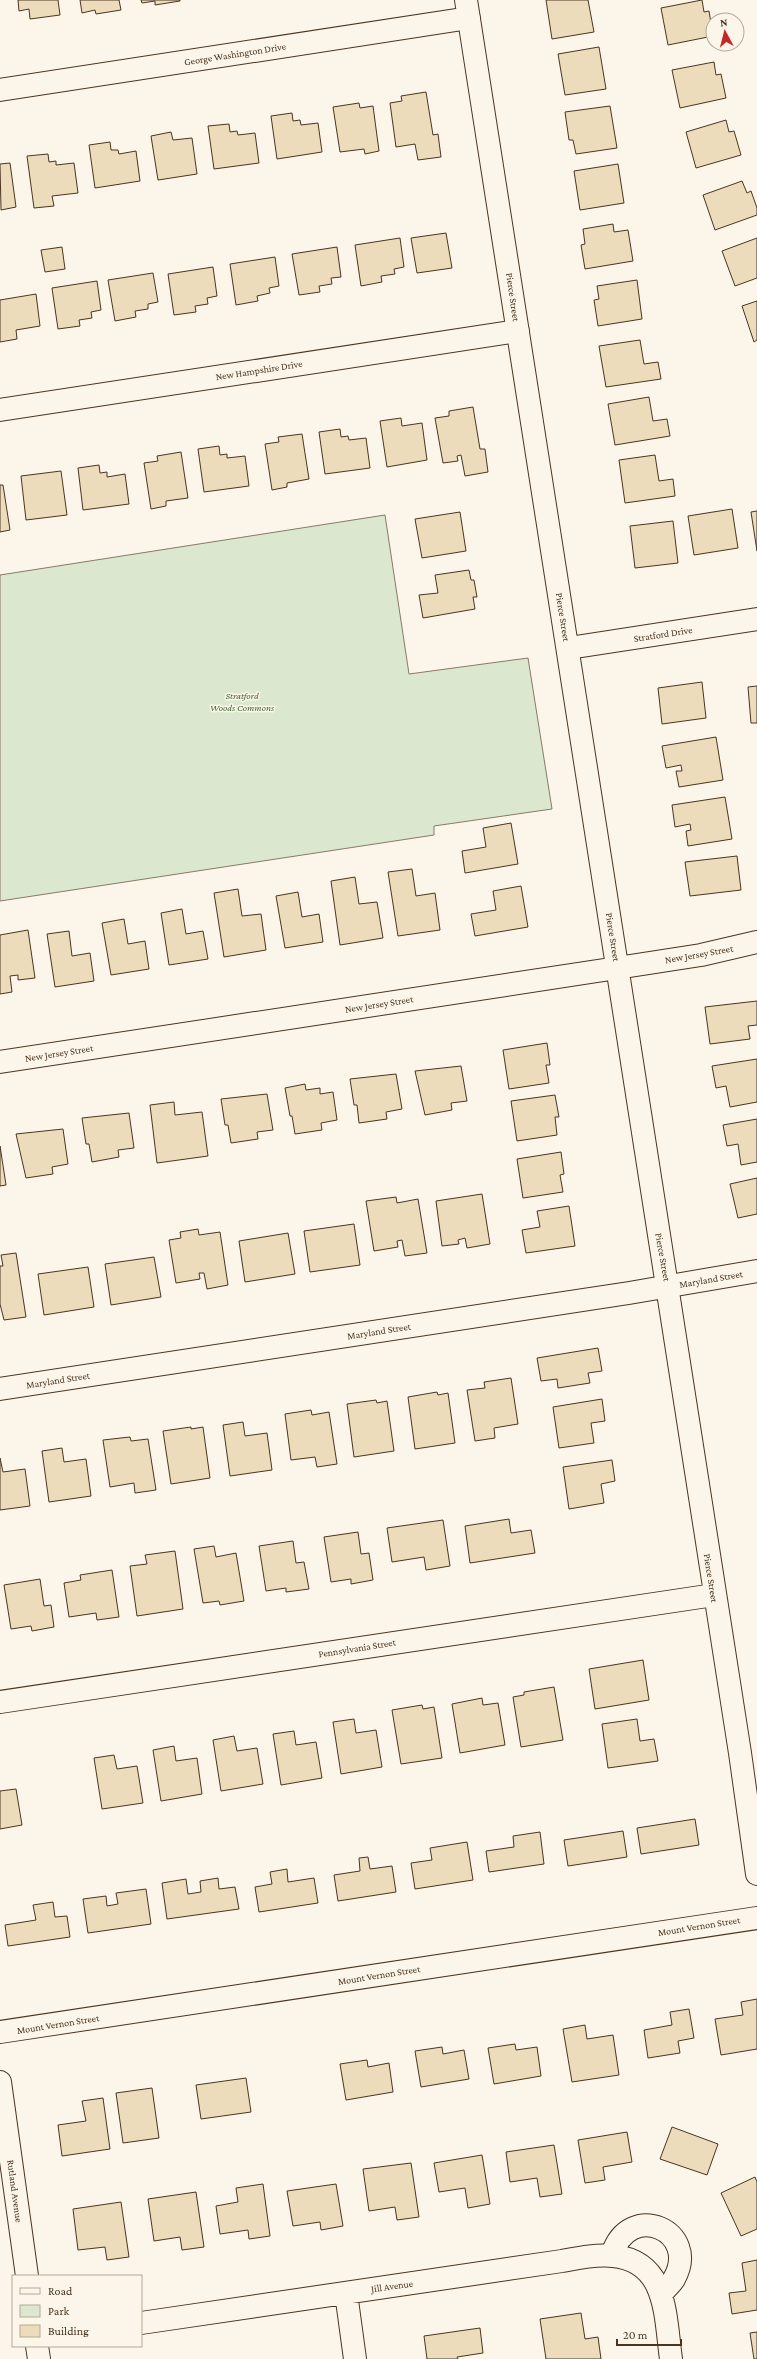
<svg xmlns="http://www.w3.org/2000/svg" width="757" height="2359" font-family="'Crimson Pro',serif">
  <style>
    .green { fill: #dce7d0; stroke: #887966 }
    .building { fill: #ecdcbc; stroke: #4a3520 }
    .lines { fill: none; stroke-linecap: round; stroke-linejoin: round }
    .minor-casing { stroke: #4a3520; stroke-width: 24 }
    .minor { stroke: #fbf6e9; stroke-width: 22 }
    .labels { text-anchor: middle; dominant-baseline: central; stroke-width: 3; stroke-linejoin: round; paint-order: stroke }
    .street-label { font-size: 10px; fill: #4a3520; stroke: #fbf6e9 }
    .park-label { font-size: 10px; font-style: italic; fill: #436837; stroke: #fbf6e9 }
  </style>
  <rect width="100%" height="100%" fill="#fbf6e9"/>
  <path class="green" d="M385,515L409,674L528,658L552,809L434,826V835L0,901V575Z"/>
  <path class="building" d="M18,0H58L60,15L30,19L29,9L19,11Z
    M80,0H119L121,10L96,14L95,10L82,13Z
    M141,0H180V1L155,5V1L142,3Z
    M546,0H588L594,32L552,39Z
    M702,0L704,12L709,11L713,36L668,45L661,8Z
    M599,47L606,89L565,95L558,54Z
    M714,62L716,75L721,74L726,98L680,108L672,70Z
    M426,92L433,135L438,134L441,157L418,160L415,144L396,147L390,103L402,101L401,96Z
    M359,103L360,108L373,106L379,151L365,154L364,149L340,152L333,107Z
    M610,106L617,148L576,154L573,140H569L565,112Z
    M292,113L293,121L300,120L301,125L318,123L322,152L277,159L271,116Z
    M726,120L729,132L734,131L741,155L696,168L686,132Z
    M229,124L230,132L237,131L238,135L255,133L259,163L214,169L208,126Z
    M171,132L173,140L192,138L197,174L158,180L151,136Z
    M110,142L111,150H118L119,154L136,151L140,181L95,188L89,145Z
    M48,154L49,162L56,161V165L74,163L78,193L52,196L54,206L34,208L27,156Z
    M10,163L16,207L1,210L0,164Z
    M618,164L624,203L580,210L574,171Z
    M742,181L747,193L751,191L757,208V215L715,230L703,195Z
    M613,224L614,232L628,230L633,261L585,269L581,245L585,244L583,229Z
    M446,233L452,268L417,273L411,238Z
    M400,238L404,267L394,269L395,274L381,276L382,282L361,286L355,245Z
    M757,238V278L735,286L722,251Z
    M62,247L65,269L45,272L41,250Z
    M337,247L341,277L331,278L332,284L319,286L320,292L299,295L292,254Z
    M275,257L279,286L269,288L270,293L257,296L258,301L236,305L230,264Z
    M213,267L217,296L207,298L208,304L195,306L196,312L174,315L168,274Z
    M153,273L158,302L148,304V309L135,311L136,317L115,321L108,280Z
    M637,280L642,319L598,326L594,300L599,299L597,286Z
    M97,281L101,310L91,312L92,318L79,320L80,326L58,329L52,288Z
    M36,294L40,326L16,330L17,339L0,342V300Z
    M757,301V340L754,342L742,306Z
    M640,340L644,364L658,362L661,379L606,387L599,346Z
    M649,397L653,421L667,419L670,436L615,445L608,404Z
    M473,407L480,449H485L488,472L465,476L461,455L457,456L458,461L443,463L435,418L449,416V411Z
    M401,418L402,426L422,423L427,460L387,467L380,421Z
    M340,429L341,437L348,436L349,440L366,438L370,468L325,474L319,432Z
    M302,434L309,479L287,483V487L272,490L265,444L279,442L278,437Z
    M219,446L220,455L227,454V458L245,456L249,486L204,492L198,449Z
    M181,452L188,498L166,501V506L151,509L144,463L158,461L157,456Z
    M655,455L659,481L673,479L675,496L625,503L619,460Z
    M99,465L100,473L107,472V477L125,474L129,504L83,510L78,468Z
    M61,471L67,515L26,520L21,476Z
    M0,485H3L10,530L0,532Z
    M732,509L738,548L694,555L688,516Z
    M757,511V551L751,512Z
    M460,512L466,551L422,558L415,519Z
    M673,521L678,563L635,568L630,526Z
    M469,570L471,580H474L477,597H473L475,609L423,618L419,595L438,593L435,575Z
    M702,682L706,718L662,724L658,688Z
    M757,686V723H751L748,687Z
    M716,737L723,780L679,787L676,771H682L681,765L666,768L662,746Z
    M725,797L732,839L688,846L686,831L691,830L690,824L675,827L672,805Z
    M511,823L518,864L465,873L462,851L486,847L483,828Z
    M737,856L741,890L690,896L685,862Z
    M412,869L416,896L435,893L440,930L398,936L388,872Z
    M355,877L359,904L377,902L383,938L340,945L331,881Z
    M521,886L528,927L475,936L471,914L496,910L493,891Z
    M238,889L242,916L261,914L266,950L224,957L214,893Z
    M298,892L302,917L319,914L323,942L285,948L276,896Z
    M182,909L186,934L203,931L208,959L169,965L161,913Z
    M124,919L128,944L145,941L149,969L111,975L102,923Z
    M28,930L35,978L18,980V975L10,976L12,992L0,994V935Z
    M69,931L72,956L90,953L94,981L55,987L47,934Z
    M757,1001V1025L748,1026L750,1039L710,1044L705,1007Z
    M547,1043L550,1065H546L549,1083L509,1089L503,1050Z
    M757,1059V1102L730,1107L726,1086L716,1088L712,1066Z
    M461,1066L467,1101L451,1103L452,1110L425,1115L415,1071Z
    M396,1074L402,1109L386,1112L387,1119L359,1123L357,1105H354L350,1079Z
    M305,1084L306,1090L320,1088V1094L333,1092L337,1120L321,1123L322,1130L295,1134L292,1116H290L285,1088Z
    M267,1094L273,1130L257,1132L258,1139L231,1143L228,1125H225L221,1099Z
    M555,1095L559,1117H555L557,1135L517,1141L511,1101Z
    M174,1102L175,1115L202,1112L208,1156L157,1163L150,1105Z
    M129,1113L134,1148L118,1150L119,1157L92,1162L89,1144H86L82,1118Z
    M757,1119V1162L741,1165L738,1144L727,1146L723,1125Z
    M63,1129L68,1164L52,1167L53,1174L26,1178L16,1134Z
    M0,1146L6,1185L0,1186Z
    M561,1152L564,1174L560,1175L563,1192L523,1198L517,1159Z
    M757,1178V1214L738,1218L730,1184Z
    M482,1194L490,1244L467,1248L465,1238L458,1240L459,1244L442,1246L436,1201Z
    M396,1197L397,1203L418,1199L427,1253L405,1256L402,1240L397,1241L398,1247L374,1251L366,1201Z
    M569,1206L575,1246L526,1253L522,1230L540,1227L537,1211Z
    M354,1224L360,1265L310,1272L304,1231Z
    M198,1229L199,1235L220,1232L228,1285L207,1289L204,1273H199L200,1279L176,1283L169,1240L181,1238L180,1232Z
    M288,1233L295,1274L245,1282L239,1241Z
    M16,1253L26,1317L4,1320L0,1304V1266H3L1,1255Z
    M154,1257L161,1297L111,1305L105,1264Z
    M88,1267L94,1307L44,1315L38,1274Z
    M598,1348L602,1371L588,1373L590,1383L558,1388L557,1379L541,1381L537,1358Z
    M511,1378L518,1424L494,1428L495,1438L475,1441L467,1390L485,1388L484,1382Z
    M437,1392L438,1395L448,1393L455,1443L415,1449L408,1397Z
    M602,1399L605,1421L591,1423L594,1443L559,1448L553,1407Z
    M376,1400L377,1403L387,1401L394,1451L354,1457L347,1404Z
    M311,1410L312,1415L329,1412L337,1464L317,1467L315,1457L291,1460L285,1414Z
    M243,1422L245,1436L267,1433L272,1470L230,1476L223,1425Z
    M191,1427V1429L203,1427L210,1478L171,1484L163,1431Z
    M130,1437L131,1441L148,1439L156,1490L135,1493L134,1483L110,1487L103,1440Z
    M62,1448L64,1462L86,1459L91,1496L49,1502L42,1451Z
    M0,1458L3,1472L25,1469L30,1506L0,1510Z
    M612,1460L615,1481L601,1484L604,1503L569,1509L563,1467Z
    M509,1519L511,1533L531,1530L535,1553L470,1563L465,1526Z
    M443,1520L450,1566L426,1570L424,1557L392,1562L387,1528Z
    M358,1532L361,1554L369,1553L373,1580L351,1584V1579L331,1582L324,1537Z
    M293,1541L296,1563L304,1562L309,1589L286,1592V1588L266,1591L259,1546Z
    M214,1546L216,1557L236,1553L244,1601L220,1605L219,1601L203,1603L194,1549Z
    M175,1551L183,1609L137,1616L130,1566L147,1564L145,1555Z
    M112,1570L119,1617L97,1620L96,1613L69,1617L64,1583L81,1580L80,1575Z
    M40,1579L44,1606L51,1605L54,1627L32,1631L31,1626L11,1629L4,1585Z
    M643,1660L649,1700L595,1709L589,1669Z
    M554,1687L563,1740L521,1747L513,1697L524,1695V1692Z
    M482,1698L483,1705L498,1703L505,1745L460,1753L452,1704Z
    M422,1705L423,1709L434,1707L442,1758L401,1764L392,1710Z
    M354,1719L356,1733L376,1730L382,1767L341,1774L333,1722Z
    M637,1719L640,1741L654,1739L658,1761L608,1768L602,1724Z
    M294,1731L296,1745L316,1742L322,1778L281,1785L273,1734Z
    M234,1736L237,1751L257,1748L263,1784L221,1791L213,1740Z
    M174,1746L176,1761L197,1758L202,1794L161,1801L153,1750Z
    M114,1755L117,1769L137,1766L143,1803L102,1809L94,1758Z
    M16,1789L22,1825L0,1829V1791Z
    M695,1819L699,1845L641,1854L637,1828Z
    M623,1831L627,1857L568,1866L564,1840Z
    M540,1832L544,1864L489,1872L486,1851L514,1847L513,1836Z
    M467,1842L473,1880L415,1889L411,1863L432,1860L430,1848Z
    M368,1857L370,1869L392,1866L396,1892L338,1901L334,1875L360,1871L359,1858Z
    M287,1869L288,1882L314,1878L318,1903L259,1912L255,1887L272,1884L270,1872Z
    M218,1878L219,1889L235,1887L239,1909L167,1919L162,1883L186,1879L188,1894L201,1892L200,1881Z
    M146,1889L151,1924L88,1933L83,1899L106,1896L107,1906L118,1904L116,1893Z
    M53,1902L55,1917L67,1916L70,1937L8,1946L5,1925L36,1920L33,1905Z
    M757,1999V2049L721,2055L715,2019L743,2015L741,2002Z
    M689,2009L694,2038L678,2041L680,2053L648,2058L644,2030L672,2025L670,2012Z
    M585,2025L587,2039L613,2035L619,2075L572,2082L563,2029Z
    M515,2044L516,2050L537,2047L541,2076L494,2084L488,2048Z
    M442,2047L443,2054L464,2050L469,2079L421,2087L415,2051Z
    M367,2060L368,2067L389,2063L393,2092L346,2100L340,2064Z
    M246,2078L251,2112L201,2119L196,2085Z
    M152,2088L159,2138L123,2143L116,2093Z
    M103,2098L110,2149L62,2156L58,2125L86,2121L82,2101Z
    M672,2127L718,2144L707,2175L660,2159Z
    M627,2132L632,2162L603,2167L605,2180L585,2183L578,2140Z
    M554,2145L562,2194L540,2197L537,2178L510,2182L506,2152Z
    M482,2155L490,2204L468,2208L465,2188L439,2192L434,2163Z
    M411,2163L419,2217L397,2220L395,2207L369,2211L363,2169Z
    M755,2177L757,2182V2229L741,2236L721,2193Z
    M263,2184L270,2236L249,2239L248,2230L220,2234L216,2206L238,2202L236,2188Z
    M336,2184L343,2226L321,2230L320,2222L293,2226L287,2191Z
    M196,2192L204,2247L182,2250L180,2237L154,2241L148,2199Z
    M121,2202L129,2257L107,2260L105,2247L78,2250L73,2209Z
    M757,2260V2310L732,2314L729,2293L746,2291L742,2263Z
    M581,2313L585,2339L598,2337L601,2359H546L540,2319Z
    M480,2328L483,2353L457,2357L458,2359H427L424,2336Z
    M757,2332V2359H754L750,2333Z"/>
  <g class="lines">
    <defs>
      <path id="minor" d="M466,0L740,1753L757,1874
        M0,90L469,18
        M0,410L518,331
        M569,648L757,619
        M0,1062L617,968L701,955L757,942
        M0,1389L629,1293L757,1271
        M0,1702L714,1595
        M0,2032L757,1918
        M0,2082L27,2276
        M612,2255C629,2199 701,2231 674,2279C671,2284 665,2289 662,2293
        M346,2293L355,2359
        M141,2323L562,2261C578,2258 596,2254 613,2256C668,2261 665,2317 671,2359
        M37,2346L39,2359"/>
    </defs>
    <use href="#minor" class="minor-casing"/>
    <use href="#minor" class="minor"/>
  </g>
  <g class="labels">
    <g class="street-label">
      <text transform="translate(235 54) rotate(-9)">George Washington Drive</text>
      <text transform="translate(513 297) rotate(82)">Pierce Street</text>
      <text transform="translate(259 370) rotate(-9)">New Hampshire Drive</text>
      <text transform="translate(563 617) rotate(81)">Pierce Street</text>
      <text transform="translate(663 634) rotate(-9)">Stratford Drive</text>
      <text transform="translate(613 937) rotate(81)">Pierce Street</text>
      <text transform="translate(699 954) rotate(-10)">New Jersey Street</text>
      <text transform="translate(379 1004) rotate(-9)">New Jersey Street</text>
      <text transform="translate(59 1053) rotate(-9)">New Jersey Street</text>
      <text transform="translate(663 1257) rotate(80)">Pierce Street</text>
      <text transform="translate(711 1279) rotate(-10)">Maryland Street</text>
      <text transform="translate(379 1331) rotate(-9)">Maryland Street</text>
      <text transform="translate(58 1380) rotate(-9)">Maryland Street</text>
      <text transform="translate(711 1578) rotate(81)">Pierce Street</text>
      <text transform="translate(357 1648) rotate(-9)">Pennsylvania Street</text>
      <text transform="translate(699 1926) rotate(-9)">Mount Vernon Street</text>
      <text transform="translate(379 1975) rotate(-9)">Mount Vernon Street</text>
      <text transform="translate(58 2024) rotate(-9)">Mount Vernon Street</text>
      <text transform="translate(15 2191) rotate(82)">Rutland Avenue</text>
      <text transform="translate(392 2286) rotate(-8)">Jill Avenue</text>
    </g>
    <g class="park-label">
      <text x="242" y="695">Stratford<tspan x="242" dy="12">Woods Commons</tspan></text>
    </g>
  </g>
  <rect x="12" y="2275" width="130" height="72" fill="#fbf6e9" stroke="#b4a999"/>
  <rect x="20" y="2288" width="20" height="6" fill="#fbf6e9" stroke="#b4a999"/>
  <text x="48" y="2295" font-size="12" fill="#4a3520">Road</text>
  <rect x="20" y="2305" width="20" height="12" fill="#dce7d0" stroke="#b4a999"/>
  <text x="48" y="2315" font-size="12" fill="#4a3520">Park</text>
  <rect x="20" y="2325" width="20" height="12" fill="#ecdcbc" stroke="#b4a999"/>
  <text x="48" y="2335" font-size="12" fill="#4a3520">Building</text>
  <g transform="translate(725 32) rotate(353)"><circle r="19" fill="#fbf6e9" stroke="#b4a999"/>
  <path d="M0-3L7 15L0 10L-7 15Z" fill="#c62828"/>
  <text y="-6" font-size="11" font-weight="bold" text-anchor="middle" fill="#4a3520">N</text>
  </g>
  <path d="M617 2339v6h64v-6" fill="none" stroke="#4a3520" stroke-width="2"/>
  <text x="623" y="2339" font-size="12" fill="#4a3520" stroke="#fbf6e9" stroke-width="3" paint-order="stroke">20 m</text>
</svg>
